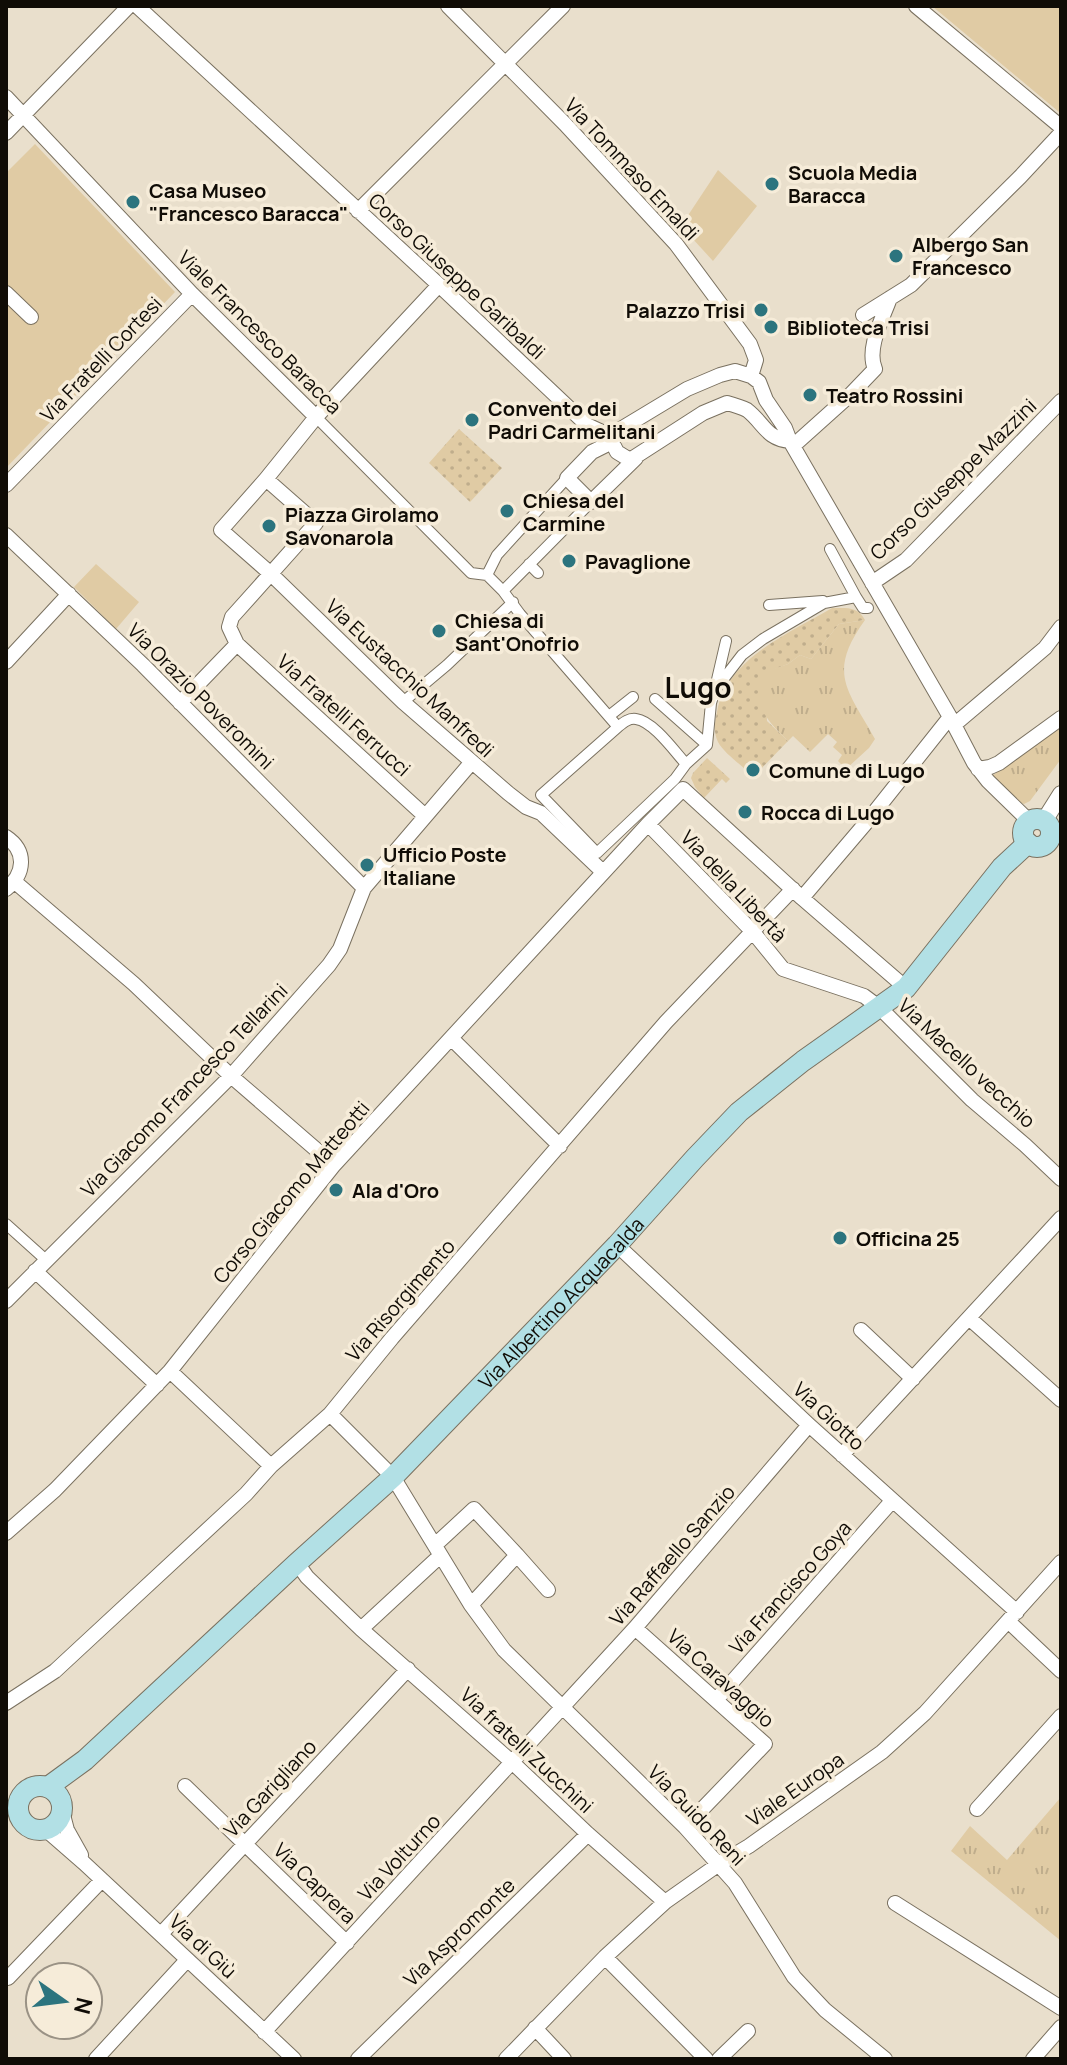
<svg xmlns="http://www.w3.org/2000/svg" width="1067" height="2065" font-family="Manrope,sans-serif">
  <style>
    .grass { fill: url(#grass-dots) }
    .park { fill: url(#park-tufts) }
    .garden { fill: #e0cba4 }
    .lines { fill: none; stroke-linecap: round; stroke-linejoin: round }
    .pedestrian-casing { stroke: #7a7160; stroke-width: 12 }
    .minor-casing { stroke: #7a7160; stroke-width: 16 }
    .tertiary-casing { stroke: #7a7160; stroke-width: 18 }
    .secondary-casing { stroke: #7a7160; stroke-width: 22 }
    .pedestrian { stroke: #fff; stroke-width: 10 }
    .minor { stroke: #fff; stroke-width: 14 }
    .tertiary { stroke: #fff; stroke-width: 16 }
    .secondary { stroke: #b2e0e5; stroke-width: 20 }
    .poi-dot { fill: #2c747e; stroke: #f6ecd9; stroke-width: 3 }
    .labels { text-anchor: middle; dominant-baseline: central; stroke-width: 7; stroke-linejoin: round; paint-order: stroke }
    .street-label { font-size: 20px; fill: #100c06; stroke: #f6ecd9 }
    .poi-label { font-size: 20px; font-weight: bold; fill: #100c06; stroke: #f6ecd9; text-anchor: start }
    .district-label { font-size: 28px; font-weight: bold; fill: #100c06; stroke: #f6ecd9 }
  </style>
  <defs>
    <pattern id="grass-dots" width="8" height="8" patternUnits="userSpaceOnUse" patternTransform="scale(2)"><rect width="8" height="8" fill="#e0cba4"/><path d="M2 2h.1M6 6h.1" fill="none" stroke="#bfad8c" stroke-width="1.8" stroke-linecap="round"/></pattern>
    <pattern id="park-tufts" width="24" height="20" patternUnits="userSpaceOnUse" patternTransform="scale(2)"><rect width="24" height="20" fill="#e0cba4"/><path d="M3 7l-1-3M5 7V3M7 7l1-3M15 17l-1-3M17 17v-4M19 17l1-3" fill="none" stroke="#bfad8c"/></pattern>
  </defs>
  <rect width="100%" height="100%" fill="#e9dfcc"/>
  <path class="grass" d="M459,429L502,468L470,502L429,463Z
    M832,608C846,608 858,606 865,620L839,624L811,659L800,655L788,664L765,673L767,721L788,741L757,773L751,770L748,772C739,763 724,753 718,742C713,732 715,722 717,712C727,658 790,633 832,608Z
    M707,758L730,779L726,783L722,779L704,798L695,787L691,778L693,773Z"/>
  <path class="park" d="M865,620C827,673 847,689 875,739L869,748L846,769L838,761L842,755L833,747L837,742L828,734L810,752L793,736L788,741C765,719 752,705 765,672L788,664L800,655L811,659L839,624Z
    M1061,725V759L1030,801L1024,804L1018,802L992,776Z
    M1061,1797V1941L951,1851L970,1826L1007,1860Z"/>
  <path class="garden" d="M932,6H1061V110L1059,112Z
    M35,144L175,292L6,468V173Z
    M718,170L757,206L713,261L681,226Z
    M96,564L139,602L116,629L74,587Z"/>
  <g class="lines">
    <defs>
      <path id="pedestrian" d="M316,417L471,573L487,575L503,591L520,614L618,727C624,722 629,718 636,719C653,721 675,752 686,764L707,745L711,703L715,690L742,655L763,639L824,603L856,597L863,608H868
        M830,549L856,597
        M529,564L538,573
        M487,575L497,555L567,478
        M503,591L591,502
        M769,605L823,601
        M716,684L726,641
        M655,699L707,745
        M403,702L447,665L513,602
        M609,716L633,697
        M618,727L541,795L597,853L675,779L686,764
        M6,1224L46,1260"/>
      <path id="minor" d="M137,6L439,285L587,425L613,437
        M448,6L565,124L676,244L750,344L756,360L751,376
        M916,6L1061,127
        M6,97L192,294L316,417
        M6,133L129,6
        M358,211L563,6
        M6,293L31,317
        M863,315L911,285L1020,177L1061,133
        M790,441C766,439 764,423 747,410C741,407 734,405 727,403L703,413L630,460L617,452L612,442L619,430L687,389L720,375L735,371L751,376L759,382L766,400L785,428L790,441L950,717L974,763L988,781L1030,822
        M612,442L592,452L567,478L591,502L636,458
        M793,446L851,394L875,369C866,348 883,318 890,298
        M266,479L316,417L439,285
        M6,485L192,294
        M6,535L143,665L364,888
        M872,583L906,560L1061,401
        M6,662L69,594
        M180,703L237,644
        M954,725L1045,648L1061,627
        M978,769L990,767L999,763L1061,718
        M424,815L237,644L229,627L232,617L316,523L266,479L221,530L271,574L403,702L508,793L526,807L541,813L603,872
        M648,824L753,932L783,969L864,996L880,1008L972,1100L1025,1145L1061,1179
        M6,837C27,851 25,874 6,889
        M15,882L134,984L231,1076L334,1165
        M802,898L865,824L950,717
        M452,1039L560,1146
        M617,1245L809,1425L1017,1612
        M35,1271L157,1385
        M6,1301L231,1076L329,965L340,949L364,888L471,763
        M969,1318L1061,1400
        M861,1330L913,1379
        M170,1371L271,1466
        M330,1414L393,1477L471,1605L504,1650L685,1827L735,1883L794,1977L825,2010L885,2059
        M842,1455L1061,1218
        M6,1533L55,1490L170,1371L334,1165L648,824L683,789L802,898L906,988
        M435,1545L474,1509L517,1555L471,1605
        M517,1555L548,1590
        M297,1563L307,1577L361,1629L513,1763L588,1834L665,1902
        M1008,1621L1061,1671
        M635,1628L765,1744L685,1827
        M361,1629L440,1556
        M717,1699L892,1501
        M6,1703L55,1671L246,1494L271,1466L330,1414L392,1338L666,1022L793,889
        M185,1786L347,1943
        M977,1809L1061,1716
        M62,1811L67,1830L81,1855
        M45,1829L84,1863L294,2059
        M895,1903L1061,2008
        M161,1934L408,1669
        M605,1957L706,2059
        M8,1978L102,1880
        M535,2028L564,2059
        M264,2032L635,1628L809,1425
        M96,2059L187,1960
        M358,2059L588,1834
        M506,2059L605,1957L665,1902L719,1864L749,1846L882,1752L925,1713L1061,1562
        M719,2059L748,2031
        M1033,2059L1061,2027"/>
      <path id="tertiary" d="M1044,821L1061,794"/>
      <g id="secondary">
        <circle cx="1037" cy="833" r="14"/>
        <circle cx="40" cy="1808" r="22"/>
        <path id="s1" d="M48,1787L85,1760L297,1563L393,1477L617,1245L695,1158L739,1112L803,1061L906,988L1002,867L1028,843"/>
      </g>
    </defs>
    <use href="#pedestrian" class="pedestrian-casing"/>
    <use href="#minor" class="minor-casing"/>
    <use href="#tertiary" class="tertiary-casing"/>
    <use href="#secondary" class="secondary-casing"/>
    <use href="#pedestrian" class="pedestrian"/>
    <use href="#minor" class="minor"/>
    <use href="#tertiary" class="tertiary"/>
    <use href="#secondary" class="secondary"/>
  </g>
  <g class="poi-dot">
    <circle cx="772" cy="184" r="8"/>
    <circle cx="133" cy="202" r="8"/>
    <circle cx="896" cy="256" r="8"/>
    <circle cx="761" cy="310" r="8"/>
    <circle cx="771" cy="327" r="8"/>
    <circle cx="810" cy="395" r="8"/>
    <circle cx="472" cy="420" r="8"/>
    <circle cx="507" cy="511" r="8"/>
    <circle cx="269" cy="526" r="8"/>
    <circle cx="569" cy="561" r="8"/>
    <circle cx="439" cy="631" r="8"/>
    <circle cx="753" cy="770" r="8"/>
    <circle cx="745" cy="812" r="8"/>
    <circle cx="367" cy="865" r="8"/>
    <circle cx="336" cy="1190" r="8"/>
    <circle cx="840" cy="1238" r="8"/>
  </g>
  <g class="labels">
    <g class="street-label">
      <text transform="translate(632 169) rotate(47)">Via Tommaso Emaldi</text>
      <text transform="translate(457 276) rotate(43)">Corso Giuseppe Garibaldi</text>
      <text transform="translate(260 332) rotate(45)">Viale Francesco Baracca</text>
      <text transform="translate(101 359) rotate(-46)">Via Fratelli Cortesi</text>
      <text transform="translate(953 479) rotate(-44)">Corso Giuseppe Mazzini</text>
      <text transform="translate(410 678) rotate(43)">Via Eustacchio Manfredi</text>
      <text transform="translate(201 696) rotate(45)">Via Orazio Poveromini</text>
      <text transform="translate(344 715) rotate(42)">Via Fratelli Ferrucci</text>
      <text transform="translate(734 886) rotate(47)">Via della Libertà</text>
      <text transform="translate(967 1063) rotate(43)">Via Macello vecchio</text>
      <text transform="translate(184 1090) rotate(-46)">Via Giacomo Francesco Tellarini</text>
      <text transform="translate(291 1192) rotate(-50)">Corso Giacomo Matteotti</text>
      <text transform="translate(400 1300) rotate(-49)">Via Risorgimento</text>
      <text stroke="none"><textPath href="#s1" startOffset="706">Via Albertino Acquacalda</textPath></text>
      <text transform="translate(829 1416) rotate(43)">Via Giotto</text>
      <text transform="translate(672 1555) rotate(-49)">Via Raffaello Sanzio</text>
      <text transform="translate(790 1587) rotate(-48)">Via Francisco Goya</text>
      <text transform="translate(721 1678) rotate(42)">Via Caravaggio</text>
      <text transform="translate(527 1750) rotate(43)">Via fratelli Zucchini</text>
      <text transform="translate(270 1788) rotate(-47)">Via Garigliano</text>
      <text transform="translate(795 1789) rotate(-35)">Viale Europa</text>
      <text transform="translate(697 1815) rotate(46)">Via Guido Reni</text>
      <text transform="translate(399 1857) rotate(-47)">Via Volturno</text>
      <text transform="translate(315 1883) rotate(44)">Via Caprera</text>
      <text transform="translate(459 1932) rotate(-44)">Via Aspromonte</text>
      <text transform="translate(203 1946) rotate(43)">Via di Giù</text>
    </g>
    <g class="poi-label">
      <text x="788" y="172">Scuola Media<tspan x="788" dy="23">Baracca</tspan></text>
      <text x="149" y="190">Casa Museo<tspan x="149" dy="23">"Francesco Baracca"</tspan></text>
      <text x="912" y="244">Albergo San<tspan x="912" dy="23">Francesco</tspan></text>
      <text x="745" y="310" text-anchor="end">Palazzo Trisi</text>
      <text x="787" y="327">Biblioteca Trisi</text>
      <text x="826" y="395">Teatro Rossini</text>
      <text x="488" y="408">Convento dei<tspan x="488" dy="23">Padri Carmelitani</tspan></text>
      <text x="523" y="500">Chiesa del<tspan x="523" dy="23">Carmine</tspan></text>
      <text x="285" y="514">Piazza Girolamo<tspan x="285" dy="23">Savonarola</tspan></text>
      <text x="585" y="561">Pavaglione</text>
      <text x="455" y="620">Chiesa di<tspan x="455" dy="23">Sant'Onofrio</tspan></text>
      <text x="769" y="770">Comune di Lugo</text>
      <text x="761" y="812">Rocca di Lugo</text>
      <text x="383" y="854">Ufficio Poste<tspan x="383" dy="23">Italiane</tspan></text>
      <text x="352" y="1190">Ala d'Oro</text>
      <text x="856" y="1238">Officina 25</text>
    </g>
    <g class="district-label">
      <text x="698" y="687">Lugo</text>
    </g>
  </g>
  <rect width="1067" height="2065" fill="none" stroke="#100c06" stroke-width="16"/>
  <g transform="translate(64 2001) rotate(104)"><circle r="38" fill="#f6ecd9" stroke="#9a9285" stroke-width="2"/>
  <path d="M0-6L14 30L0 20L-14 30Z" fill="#2c747e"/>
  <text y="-12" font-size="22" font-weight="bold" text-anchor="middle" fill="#100c06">N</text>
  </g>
</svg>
